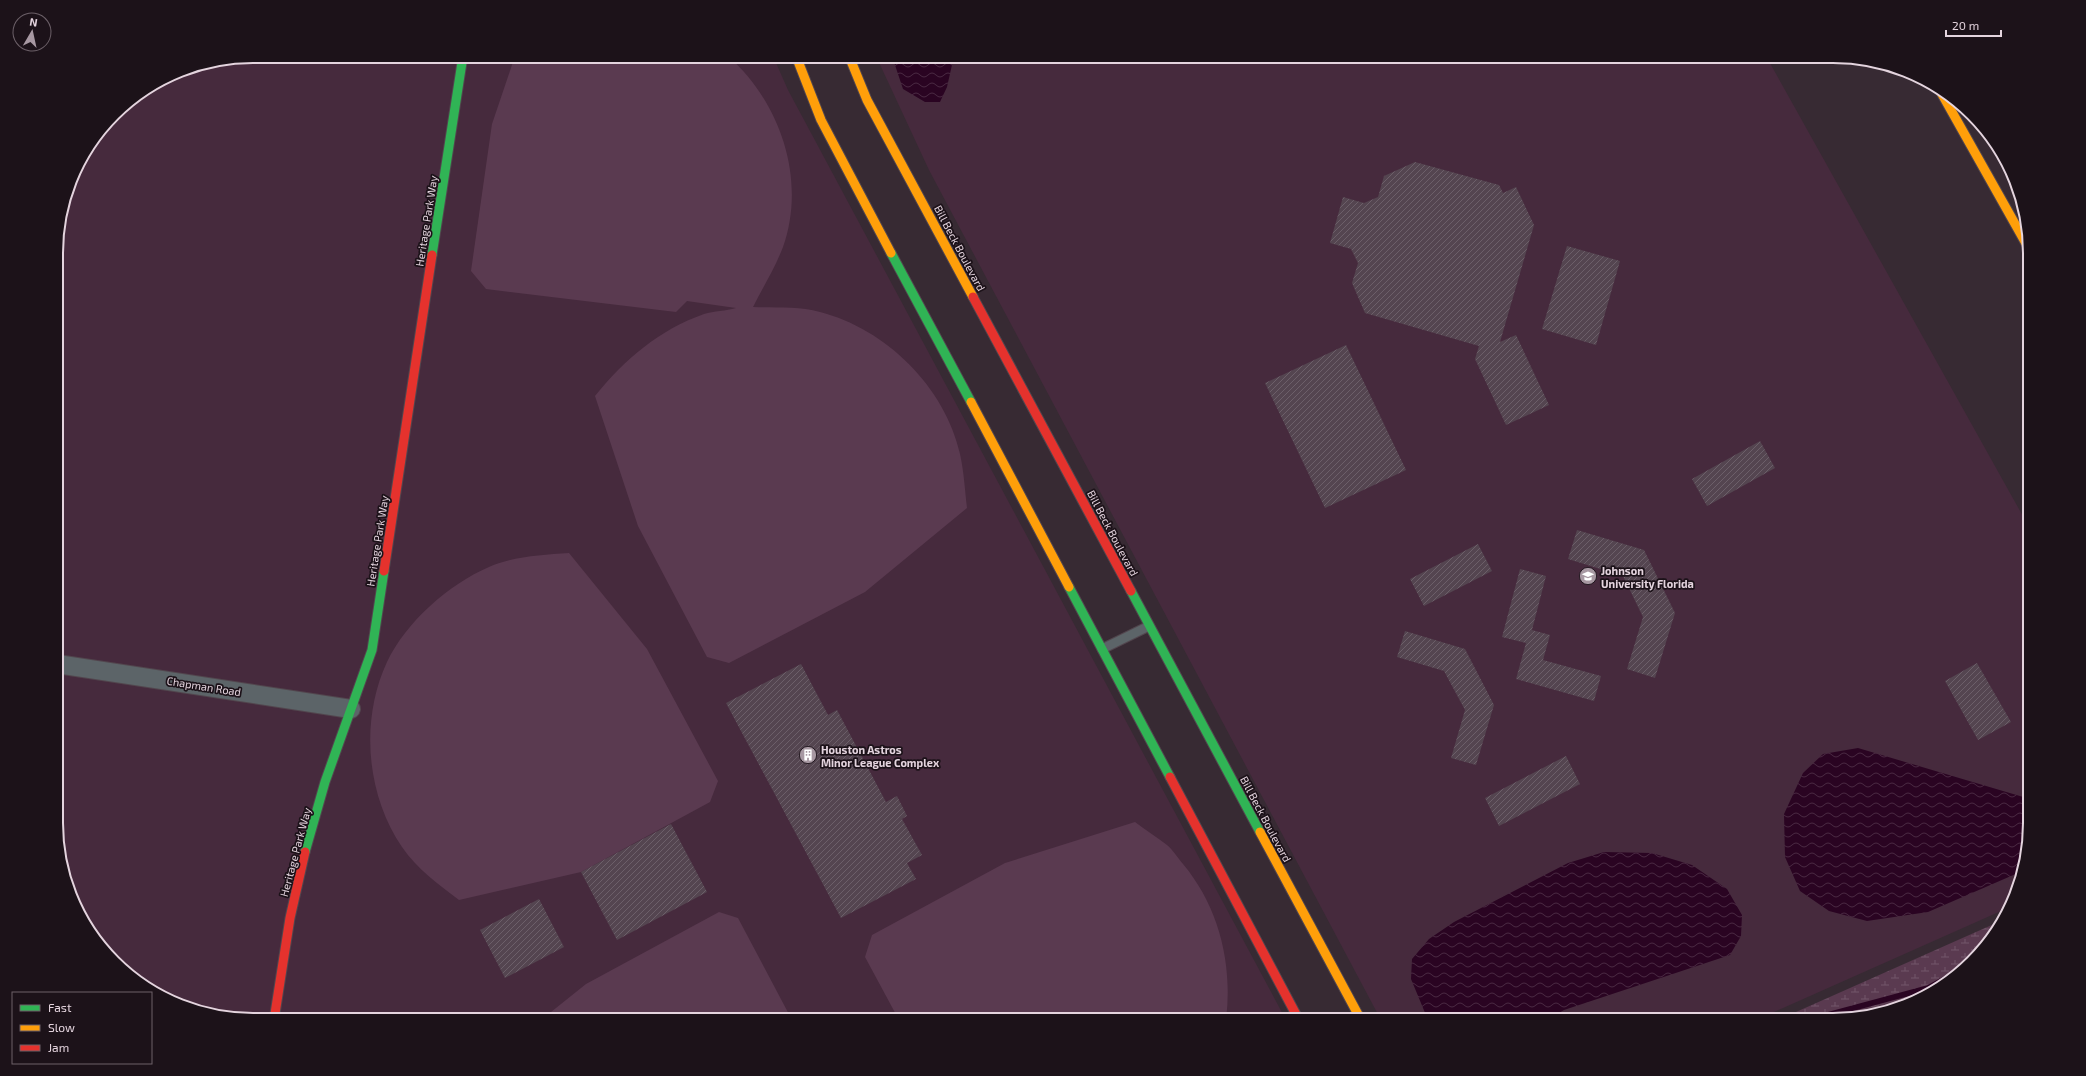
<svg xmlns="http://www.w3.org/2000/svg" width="2086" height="1076" font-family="'Exo 2',sans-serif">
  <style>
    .built { fill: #462a3d }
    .wetland { fill: url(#wetland-marsh) }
    .pitch { fill: #5a3a50 }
    .water { fill: url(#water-waves) }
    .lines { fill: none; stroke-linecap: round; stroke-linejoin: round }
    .stream { stroke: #2a0422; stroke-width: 5.5 }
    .building { fill: url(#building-hatch) }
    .lane-casing { stroke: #52464e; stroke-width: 11 }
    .street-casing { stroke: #52464e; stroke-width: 20 }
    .fast-casing { stroke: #52464e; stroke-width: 11 }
    .slow-casing { stroke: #52464e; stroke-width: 11 }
    .jam-casing { stroke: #52464e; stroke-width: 11 }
    .lane { stroke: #5c6468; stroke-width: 9 }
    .street { stroke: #5c6468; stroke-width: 18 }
    .fast { stroke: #30b455; stroke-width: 9 }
    .slow { stroke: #ff9f0a; stroke-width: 9 }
    .jam { stroke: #e5322d; stroke-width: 9 }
    .labels { text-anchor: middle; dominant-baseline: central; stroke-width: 3.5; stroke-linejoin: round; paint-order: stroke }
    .street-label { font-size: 11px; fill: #e4d4de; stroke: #1c1219 }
    .poi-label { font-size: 11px; font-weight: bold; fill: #e4d4de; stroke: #1c1219; text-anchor: start }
    .rim { fill: none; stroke: #e4d4de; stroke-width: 2 }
  </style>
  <defs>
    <pattern id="wetland-marsh" width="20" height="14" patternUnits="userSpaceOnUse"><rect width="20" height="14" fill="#5a3a50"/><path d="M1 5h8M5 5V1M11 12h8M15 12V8" fill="none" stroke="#725669"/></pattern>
    <pattern id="water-waves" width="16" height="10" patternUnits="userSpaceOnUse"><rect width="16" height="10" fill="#2a0422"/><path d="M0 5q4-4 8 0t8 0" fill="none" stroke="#492842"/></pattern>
    <pattern id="building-hatch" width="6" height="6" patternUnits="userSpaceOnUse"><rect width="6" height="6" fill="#544550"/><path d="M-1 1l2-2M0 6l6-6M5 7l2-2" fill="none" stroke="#6c5f69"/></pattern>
  </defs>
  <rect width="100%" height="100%" fill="#372a33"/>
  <path class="built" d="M253,56H773L788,90L1286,1020H253L214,1016L166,1000L123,971L97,943L71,898L58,849L56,240L76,166L123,105L178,71Z
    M876,56H1766L2029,527L2030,823L2010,907L1756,1020H1381L929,170Z"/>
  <path class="wetland" d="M2003,920L1981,953L1942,987L1896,1010L1846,1020H1778Z"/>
  <path class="pitch" d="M515,56H728C780,102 807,179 783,247C775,268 763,287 753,307C775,308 798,306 820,312C886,329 945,387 960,454C964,472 965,491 967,508L865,592L729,663L707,657L638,526L595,396C625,359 659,330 704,314C714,311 726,311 736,308L687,301L676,312L486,289L471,271L492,124Z
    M569,553L647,649L718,781L710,802L581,872L459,900C438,884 417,869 402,847C366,794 360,720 387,662C406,622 449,584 489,567C515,556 542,555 569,553Z
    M1135,822C1145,830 1157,837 1167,845C1173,850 1178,858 1183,864C1219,907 1233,964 1226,1020H899L865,957L872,935L1005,863Z
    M719,912L738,918L792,1020H541L586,984Z"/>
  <path class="water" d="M892,56H954L947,87L940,102H925L903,89Z
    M1858,748L2030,799V823L2018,873L1928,912L1867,921L1829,911L1800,891L1785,857L1784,814L1803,773L1823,754Z
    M1604,852L1652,853L1692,865L1727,889L1742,915L1741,936L1730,955L1564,1010L1547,1020H1428L1411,979L1412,959L1429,939L1454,922L1568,863Z"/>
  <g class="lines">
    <path class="stream" d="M1809,1020L1928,988L1963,969"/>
  </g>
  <path class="building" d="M1415,162L1499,185L1503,193L1516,187L1534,225L1500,342L1516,335L1549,405L1506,425L1475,359L1479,346L1365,313L1352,283L1358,263L1351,249L1330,243L1343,197L1364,203L1378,197L1384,176Z
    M1567,246L1620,261L1596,345L1542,329Z
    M1346,345L1406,470L1325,508L1265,383Z
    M1760,441L1775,468L1707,506L1692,479Z
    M1577,530L1644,550L1675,613L1655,678L1627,669L1643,617L1623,576L1568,559Z
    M1478,544L1492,571L1424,606L1410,579Z
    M1520,569L1546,576L1532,630L1550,635L1543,660L1601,676L1594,701L1516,679L1526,643L1502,637Z
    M1405,631L1465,649L1494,705L1476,765L1451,758L1465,710L1444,671L1397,657Z
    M1977,663L2011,722L1978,740L1945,681Z
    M801,664L828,715L837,710L886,802L897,796L907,816L902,819L922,855L907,863L916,879L841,918L726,703Z
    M1566,756L1580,784L1499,826L1485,798Z
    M671,824L707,892L617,940L581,872Z
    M539,899L564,947L505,978L480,930Z"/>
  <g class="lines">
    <defs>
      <path id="lane" d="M1102,649L1149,626"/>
      <path id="street" d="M57,664L351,709"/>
      <path id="fast" d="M891,253L971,402
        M432,255L463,56
        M1069,587L1170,777
        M1131,591L1260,832
        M305,852L325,782L372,650L384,571"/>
      <path id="slow" d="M796,56L821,120L891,253
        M849,56L867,100L973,297
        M1938,87L2028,247
        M971,402L1069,587
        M1260,832L1361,1020"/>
      <path id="jam" d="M973,297L1131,591
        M384,571L432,255
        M1170,777L1299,1020
        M274,1020L290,918L305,852"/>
    </defs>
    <use href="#lane" class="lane-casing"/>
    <use href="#street" class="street-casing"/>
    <use href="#fast" class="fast-casing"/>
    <use href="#slow" class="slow-casing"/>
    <use href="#jam" class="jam-casing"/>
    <use href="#lane" class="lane"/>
    <use href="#street" class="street"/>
    <use href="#fast" class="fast"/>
    <use href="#slow" class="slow"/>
    <use href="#jam" class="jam"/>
  </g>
  <defs>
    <symbol id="university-disc" viewBox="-11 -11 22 22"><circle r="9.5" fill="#a798a2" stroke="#1c1219"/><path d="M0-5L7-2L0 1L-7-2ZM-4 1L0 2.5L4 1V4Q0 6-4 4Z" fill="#fff"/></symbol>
    <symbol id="building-disc" viewBox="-11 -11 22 22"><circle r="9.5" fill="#a798a2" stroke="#1c1219"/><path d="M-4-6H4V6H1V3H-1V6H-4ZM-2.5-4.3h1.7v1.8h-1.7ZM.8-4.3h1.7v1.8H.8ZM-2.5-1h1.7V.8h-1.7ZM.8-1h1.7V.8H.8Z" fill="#fff"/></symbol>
  </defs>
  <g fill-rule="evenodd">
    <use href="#university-disc" x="1578" y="566" width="20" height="20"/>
    <use href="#building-disc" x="798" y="745" width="20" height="20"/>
  </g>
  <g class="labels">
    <g class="street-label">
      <text transform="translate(426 221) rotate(-81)">Heritage Park Way</text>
      <text transform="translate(960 248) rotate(62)">Bill Beck Boulevard</text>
      <text transform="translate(1113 533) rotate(62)">Bill Beck Boulevard</text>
      <text transform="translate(377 541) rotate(-81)">Heritage Park Way</text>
      <text transform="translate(204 686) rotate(9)">Chapman Road</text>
      <text transform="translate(1266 819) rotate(62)">Bill Beck Boulevard</text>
      <text transform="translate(295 852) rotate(-75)">Heritage Park Way</text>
    </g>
    <g class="poi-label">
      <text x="1601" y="570">Johnson<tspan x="1601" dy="13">University Florida</tspan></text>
      <text x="821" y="749">Houston Astros<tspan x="821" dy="13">Minor League Complex</tspan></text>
    </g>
  </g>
  <path d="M0 0H2086V1076H0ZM253 63H1833A190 190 0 0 1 2023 253V823A190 190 0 0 1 1833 1013H253A190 190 0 0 1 63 823V253A190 190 0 0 1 253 63Z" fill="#1c1219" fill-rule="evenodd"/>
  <path class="rim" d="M253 63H1833A190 190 0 0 1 2023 253V823A190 190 0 0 1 1833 1013H253A190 190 0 0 1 63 823V253A190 190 0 0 1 253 63Z"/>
  <rect x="12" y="992" width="140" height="72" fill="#1c1219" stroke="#6c6068"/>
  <rect x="20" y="1005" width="20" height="6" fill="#30b455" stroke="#6c6068"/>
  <text x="48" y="1012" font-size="12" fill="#e4d4de">Fast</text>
  <rect x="20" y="1025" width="20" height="6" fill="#ff9f0a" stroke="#6c6068"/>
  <text x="48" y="1032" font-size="12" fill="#e4d4de">Slow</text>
  <rect x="20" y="1045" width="20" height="6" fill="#e5322d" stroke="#6c6068"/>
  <text x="48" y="1052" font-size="12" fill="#e4d4de">Jam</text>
  <g transform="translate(32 32) rotate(9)"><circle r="19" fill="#1c1219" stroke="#6c6068"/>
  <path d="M0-3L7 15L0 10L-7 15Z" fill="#a798a2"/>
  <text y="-6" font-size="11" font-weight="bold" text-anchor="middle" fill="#e4d4de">N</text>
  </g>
  <path d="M1946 30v6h55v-6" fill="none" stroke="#e4d4de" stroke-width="2"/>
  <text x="1952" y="30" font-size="12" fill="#e4d4de" stroke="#1c1219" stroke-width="3" paint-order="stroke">20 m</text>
</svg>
